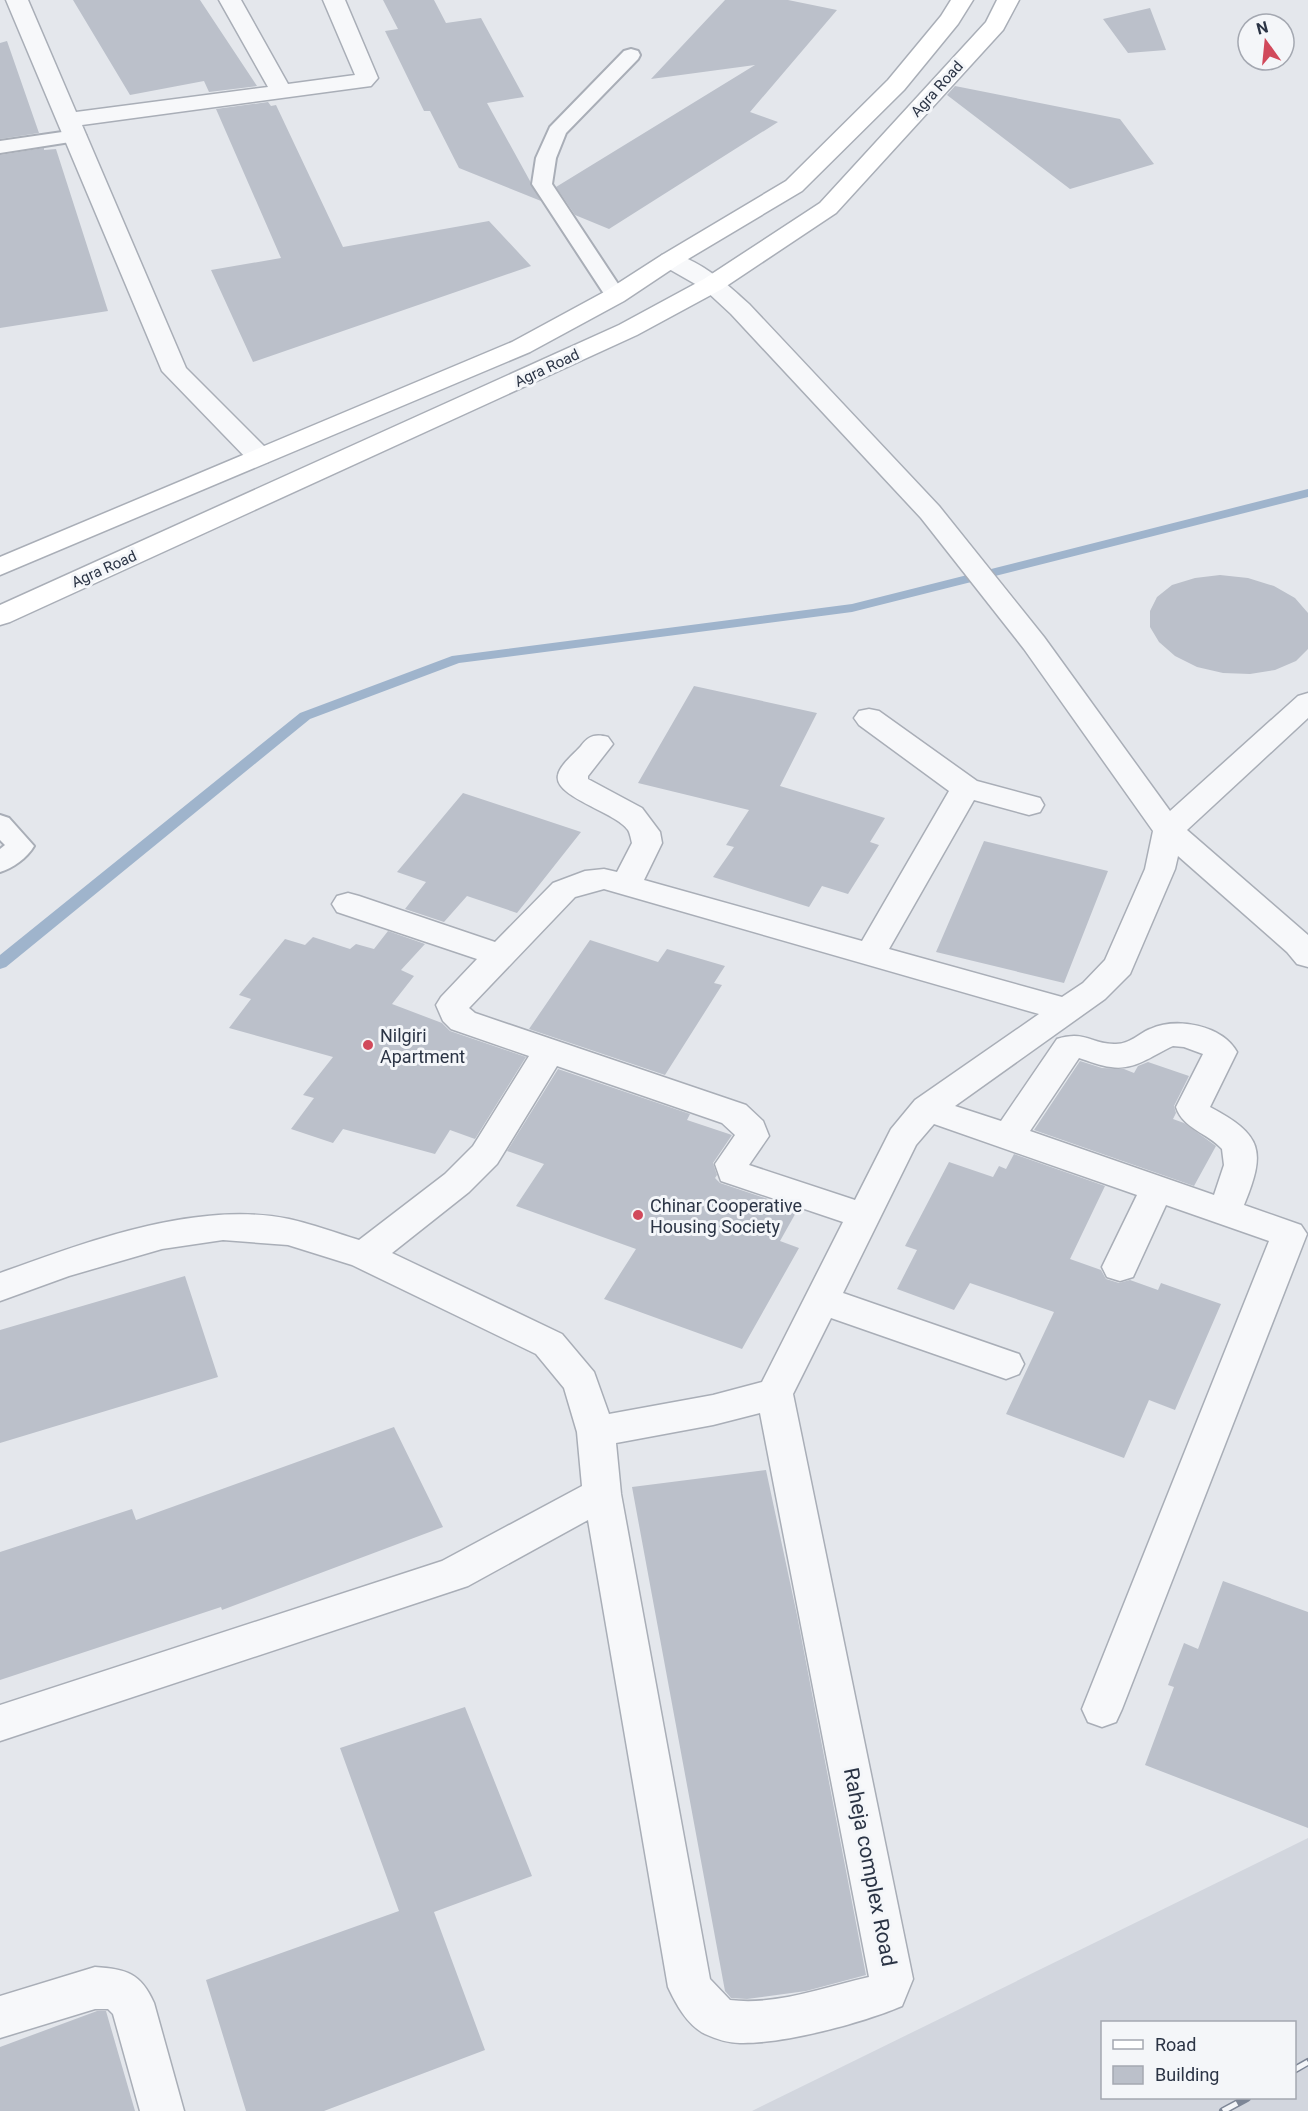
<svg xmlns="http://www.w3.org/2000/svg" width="1308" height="2111" font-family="Roboto,sans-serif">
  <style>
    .built { fill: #d2d6de; fill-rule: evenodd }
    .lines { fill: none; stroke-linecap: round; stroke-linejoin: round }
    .stream { fill: #9fb4cc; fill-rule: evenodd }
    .building { fill: #bbc0ca }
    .lane-casing { stroke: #a9aeb7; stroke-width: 4 }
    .street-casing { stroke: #a9aeb7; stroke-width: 3 }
    .secondary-casing { stroke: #a9aeb7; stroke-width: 3 }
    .lane { fill: #f7f8fa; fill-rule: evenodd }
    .street { fill: #f7f8fa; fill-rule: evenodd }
    .secondary { fill: #fff; fill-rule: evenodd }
    .rail-casing { stroke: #7d8696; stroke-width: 8 }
    .rail { stroke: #f4f6f9; stroke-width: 5; stroke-dasharray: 16; stroke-linecap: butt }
    .poi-dot { fill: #d1495b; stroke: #f4f6f9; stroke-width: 2 }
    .labels { text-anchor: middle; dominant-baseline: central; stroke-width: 6; stroke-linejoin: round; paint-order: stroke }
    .far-street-label { font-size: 15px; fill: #2b3445; stroke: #f4f6f9 }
    .poi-label { font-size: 18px; fill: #2b3445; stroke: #f4f6f9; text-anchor: start }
    .near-street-label { font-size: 21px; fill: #2b3445; stroke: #f4f6f9 }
  </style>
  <rect width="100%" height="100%" fill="#e4e7ec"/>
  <path class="built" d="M1308,1838V2111H752ZM1102,2022H1294V2098H1102Z"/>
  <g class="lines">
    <path class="stream" d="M1308,489V497L852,612L459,663L310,719L6,967L0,969V955L300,713L452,656L852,604Z"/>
  </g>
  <path class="building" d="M73,0H200L257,86L209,92L204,81L130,95Z
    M383,0H434L446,23L481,18L524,97L487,103L541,201L459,168L430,111H424L385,31L398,29Z
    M725,0H788L837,10L750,112L778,122L609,229L575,215L556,187L755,65L651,79Z
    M1150,8L1166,50L1128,53L1103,19Z
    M7,41L39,133L0,139V43Z
    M955,86L1120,119L1154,164L1070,189L947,95Z
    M268,102L271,106L276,105L343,247L489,221L531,266L253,362L211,270L281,258L216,109Z
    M44,148V150L56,149L108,311L0,328V155Z
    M1220,575L1248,578L1274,586L1295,598L1308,613V649L1296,661L1275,670L1250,674L1223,673L1197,667L1175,656L1159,642L1150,627V611L1157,597L1172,585L1195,578Z
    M694,686L817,713L780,786L885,818L870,842L879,845L848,894L822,886L809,907L713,877L734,847L726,845L749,810L638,783Z
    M463,793L581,832L517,913L467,896L444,922L405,909L426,882L397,872Z
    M984,841L1108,871L1064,983L936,952Z
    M388,931L425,944L401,970L414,976L392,1004L442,1023L450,1031L526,1057L475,1139L450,1130L435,1154L343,1129L333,1143L291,1129L314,1098L303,1095L333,1057L229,1028L251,999L239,995L285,939L305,945L313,937L350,949L356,944L374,949Z
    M590,940L658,962L667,949L725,966L714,983L722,985L665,1075L529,1029Z
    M1080,1061L1102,1068L1124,1069L1134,1073L1138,1066L1148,1062L1189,1076L1174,1106L1176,1113L1173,1119L1184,1123L1216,1146L1194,1186L1034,1130Z
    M558,1069L690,1114L687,1120L732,1135L713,1163L717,1175L715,1178L720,1183L798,1209L780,1241L799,1248L742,1349L604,1299L636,1249L516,1206L544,1164L507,1151Z
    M1014,1154L1105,1186L1070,1259L1101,1270L1106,1279L1119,1283L1130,1280L1158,1290L1161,1283L1221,1304L1175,1410L1149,1400L1124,1458L1006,1414L1054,1312L970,1283L954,1310L897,1289L917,1250L905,1246L949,1162L993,1177L999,1166L1006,1169Z
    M185,1276L218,1377L0,1443V1330Z
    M394,1427L443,1527L222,1610L221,1607L0,1680V1552L132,1509L136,1520Z
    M766,1470L797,1615L866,1975L806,1991L747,1999L731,1998L725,1991L632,1487Z
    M1223,1581L1308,1612V1828L1145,1765L1174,1687L1168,1685L1184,1643L1198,1649Z
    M465,1707L532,1876L434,1912L485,2050L324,2111H246L206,1980L399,1911L340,1748Z
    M97,2011H106L135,2111H0V2047Z"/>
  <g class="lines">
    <defs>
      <path id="lane" d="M631,49L638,51L640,55L638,59L566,133L556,158L552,184L626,296L622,300L615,302L608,300L532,184L536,158L550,127L624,51Z
        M76,130L83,132L86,136L83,140L0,153V141Z
        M0,815L9,818L34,846C27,858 13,868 0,872V849L5,845L0,840Z"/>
      <path id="street" d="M6,0H28L76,112L268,87L219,0H241L288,84L355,75L323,0H345L378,78L371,86L82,125L186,368L268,450L272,456L268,462L259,464L250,462L162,371Z
        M670,253C700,260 726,283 749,304L939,506L1044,637L1170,811L1298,696L1308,693V718L1187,830L1308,935V967L1297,964L1287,952L1178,856L1175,869L1130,974L1105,999L955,1106L1001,1121L1057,1039C1086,1030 1092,1045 1116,1044C1130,1044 1138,1034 1150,1029C1177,1017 1222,1025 1237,1052L1210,1107C1263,1135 1266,1151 1244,1205L1301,1225L1307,1234L1122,1709L1116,1722L1102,1727L1088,1722L1082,1709L1269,1241L1166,1205L1133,1277L1120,1281L1107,1277L1102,1267L1137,1195L934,1124L916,1145L843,1293L1019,1354L1024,1364L1019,1374L1006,1379L831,1318L793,1394L913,1979L902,2006C862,2023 784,2044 740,2043C728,2043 716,2039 705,2034C687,2025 676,2004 668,1987L588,1520L468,1586L0,1741V1705L442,1561L582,1486L577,1432L564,1388L536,1354L352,1265L288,1245L223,1240L162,1249L69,1276L0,1301V1273C86,1242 197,1200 289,1219C312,1224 336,1233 359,1240L445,1174L473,1146L529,1056L451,1029L443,1021L436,1005L441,997L477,959L337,912L332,904L337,896L348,893L359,896L495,942L553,883L585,871L604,869L617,872L632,843C631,839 630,833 628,830C616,812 553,797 558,775C560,765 574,754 581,746C589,735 596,734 608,737L613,744L588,776V779L642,808L660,832L662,843L644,880L862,941L949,791L859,725L854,718L859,711L869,709L879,711L977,781L1040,798L1044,805L1040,812L1029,815L974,800L889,949L1062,997L1083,983L1105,960L1145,869L1153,831L1024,649L921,518L731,314L704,289L662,265L658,260L662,255ZM604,889L1039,1014L915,1100L891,1129L855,1200L749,1165L769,1136L763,1121L746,1105L475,1013L469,1008L575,897ZM1173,1046L1184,1047L1203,1054L1176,1107C1183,1129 1208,1133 1222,1149L1224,1165L1214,1195L1030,1131L1079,1058C1089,1061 1100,1066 1111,1067C1134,1071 1153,1055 1173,1046ZM557,1066L722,1123L735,1135L715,1164L721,1181L843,1222L762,1382L713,1395L609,1414L594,1372L562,1334L392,1253L469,1192L497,1164ZM760,1413L869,1977C825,1987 775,2006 730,2000L710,1979L621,1494L616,1443L713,1425Z
        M95,1967C126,1969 141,1973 154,2003L184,2111H140L113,2014L108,2009H95L0,2038V1996Z"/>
      <path id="secondary" d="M951,0H973L958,24L904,90L802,191L678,265L624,301L530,352L0,575V557L512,342L606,291L662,255L786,181L888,80L941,16Z
        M997,0H1019L1003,30L836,213L722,289L637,335L10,622L0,625V605L619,325L704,279L820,203L986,22Z"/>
    </defs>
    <use href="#lane" class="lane-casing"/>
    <use href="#street" class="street-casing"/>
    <use href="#secondary" class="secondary-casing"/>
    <use href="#lane" class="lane"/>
    <use href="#street" class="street"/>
    <use href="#secondary" class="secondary"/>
    <defs>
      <path id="rail" d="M1294,2070L1308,2062
        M1223,2111L1247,2098"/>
    </defs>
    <use href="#rail" class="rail-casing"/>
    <use href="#rail" class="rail"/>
  </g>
  <g class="poi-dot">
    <circle cx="368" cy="1045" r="6"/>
    <circle cx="638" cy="1215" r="6"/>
  </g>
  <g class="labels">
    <g class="far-street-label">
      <text transform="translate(937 89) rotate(-48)">Agra Road</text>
      <text transform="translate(547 368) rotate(-25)">Agra Road</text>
      <text transform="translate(104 569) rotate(-24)">Agra Road</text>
    </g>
    <g class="poi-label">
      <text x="380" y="1035">Nilgiri<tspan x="380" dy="21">Apartment</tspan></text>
      <text x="650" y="1205">Chinar Cooperative<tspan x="650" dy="21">Housing Society</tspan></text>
    </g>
    <g class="near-street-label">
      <text transform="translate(870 1867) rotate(79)">Raheja complex Road</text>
    </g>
  </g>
  <rect x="1101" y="2021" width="195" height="78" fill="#f4f6f9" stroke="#a4a8b1" stroke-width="1.5"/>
  <rect x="1113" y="2040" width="30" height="9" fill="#ffffff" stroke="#a4a8b1" stroke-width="1.5"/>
  <text x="1155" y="2051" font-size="18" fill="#2b3445">Road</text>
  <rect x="1113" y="2066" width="30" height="18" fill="#bbc0ca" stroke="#a4a8b1" stroke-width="1.5"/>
  <text x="1155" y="2081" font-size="18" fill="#2b3445">Building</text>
  <g transform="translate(1266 42) rotate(345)"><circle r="28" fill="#f4f6f9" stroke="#a4a8b1" stroke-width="1.5"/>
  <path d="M0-4.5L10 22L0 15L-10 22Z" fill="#d1495b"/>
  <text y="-9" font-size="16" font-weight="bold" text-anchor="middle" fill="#2b3445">N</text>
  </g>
</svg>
